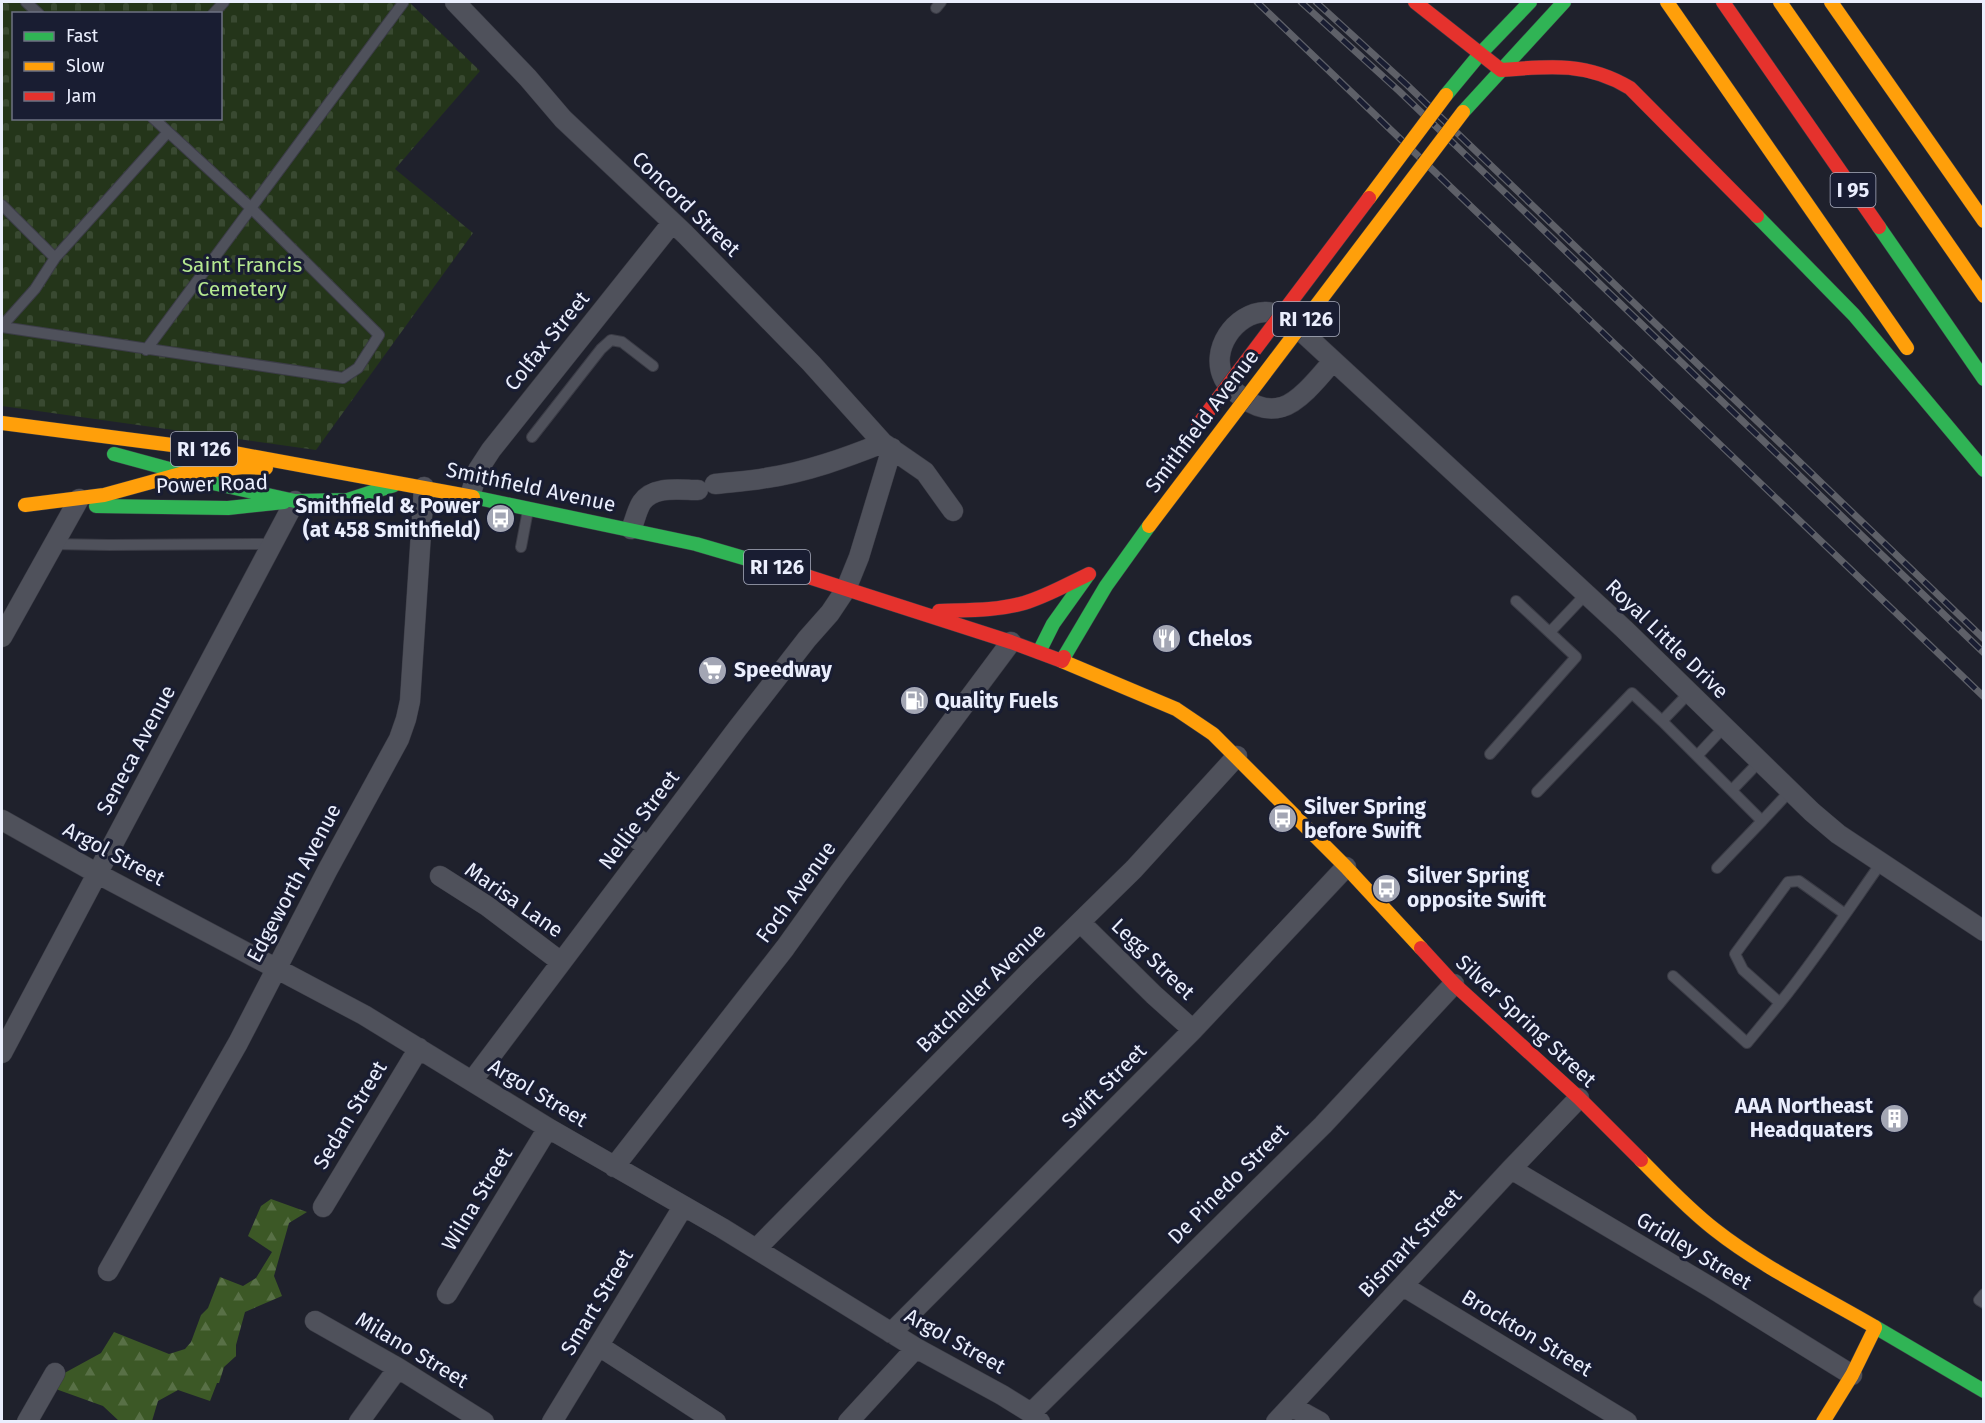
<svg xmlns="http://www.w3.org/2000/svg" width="1985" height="1423" font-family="'Fira Sans',sans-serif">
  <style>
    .forest { fill: url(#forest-firs) }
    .cemetery { fill: url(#cemetery-stones); fill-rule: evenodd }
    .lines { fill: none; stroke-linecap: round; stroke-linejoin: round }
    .lane-casing { stroke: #3b3c46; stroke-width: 12 }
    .street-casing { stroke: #3b3c46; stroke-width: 21 }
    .fast-casing { stroke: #3b3c46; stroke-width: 15 }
    .slow-casing { stroke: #3b3c46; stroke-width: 15 }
    .jam-casing { stroke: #3b3c46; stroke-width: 15 }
    .lane { stroke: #4f515b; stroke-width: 10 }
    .street { stroke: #4f515b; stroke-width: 20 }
    .fast { stroke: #30b455; stroke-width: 14 }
    .slow { stroke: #ff9f0a; stroke-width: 14 }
    .jam { stroke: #e5322d; stroke-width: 14 }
    .rail-casing { stroke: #5e6068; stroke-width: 7 }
    .rail { stroke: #191d32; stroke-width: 4.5; stroke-dasharray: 14; stroke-linecap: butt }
    .slow-bridge-casing { stroke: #3b3c46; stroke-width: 15; stroke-linecap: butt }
    .jam-bridge-casing { stroke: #3b3c46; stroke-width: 15; stroke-linecap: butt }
    .slow-bridge { stroke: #ff9f0a; stroke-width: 14 }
    .jam-bridge { stroke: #e5322d; stroke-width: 14 }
    .labels { text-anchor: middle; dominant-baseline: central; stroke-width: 6; stroke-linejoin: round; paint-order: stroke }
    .shield { fill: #191d32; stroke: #abafc0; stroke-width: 1.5 }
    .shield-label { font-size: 20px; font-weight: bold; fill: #eaeefd }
    .street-label { font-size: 21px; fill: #eaeefd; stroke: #191d32 }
    .park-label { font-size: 21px; fill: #b4e790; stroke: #191d32 }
    .poi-label { font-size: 21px; font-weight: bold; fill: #eaeefd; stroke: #191d32; text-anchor: start }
  </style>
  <defs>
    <pattern id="forest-firs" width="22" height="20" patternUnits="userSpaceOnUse" patternTransform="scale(1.5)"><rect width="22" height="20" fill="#3c5826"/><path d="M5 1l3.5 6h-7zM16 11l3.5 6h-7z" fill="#587046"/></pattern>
    <pattern id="cemetery-stones" width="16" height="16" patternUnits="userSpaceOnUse" patternTransform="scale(1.5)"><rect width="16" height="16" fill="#24351a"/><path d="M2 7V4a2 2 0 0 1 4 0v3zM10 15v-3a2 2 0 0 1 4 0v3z" fill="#394931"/></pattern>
  </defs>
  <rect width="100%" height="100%" fill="#1f212c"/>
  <path class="forest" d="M271,1199L307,1212L289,1223L274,1276L282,1296L245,1312L236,1345V1356L224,1367L219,1383H217L210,1401L178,1390L158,1401L152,1421H119L103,1406L53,1388L59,1376L101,1353L114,1332L169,1354L185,1349L191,1342L201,1315L208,1308L220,1277L243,1286L256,1278L272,1252L248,1236L261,1206Z"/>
  <path class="cemetery" d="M2,2H409L480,71L395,169L473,233L316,450L2,406ZM14,14H220V118H14Z"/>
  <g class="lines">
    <defs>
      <path id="lane" d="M26,2L39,14
        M936,8L941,2
        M213,14L224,2
        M2,205L55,258
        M2,326L35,289L55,258L168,132
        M2,327L343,378L358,368L379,335L251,208L153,118
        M146,350L403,3L402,2
        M532,437L601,349L611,340L622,342L653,366
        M53,544L109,545L273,544
        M521,547L528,510
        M1550,632L1585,595
        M1662,721L1697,756
        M1490,754L1576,657L1516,601
        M1732,790L1759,762
        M1537,792L1632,693L1662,721L1689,693
        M1762,821L1790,791
        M1717,868L1762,821L1697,756L1724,727
        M1845,914L1799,881L1788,882L1735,954L1743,970L1780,1003C1816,958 1848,910 1881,863
        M1673,976L1747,1043L1780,1003
        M1984,1294L1979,1300L1984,1303"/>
      <path id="street" d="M455,2L528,78L563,119L685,234L811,363L883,443L925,472L953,511
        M1333,361C1321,375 1300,402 1282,407C1268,411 1254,406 1243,398C1236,393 1228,387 1224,379C1209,350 1235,313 1265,312C1272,311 1280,316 1287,318L1624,629L1812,812L1838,834L1984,931
        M715,484C732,482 750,481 766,478C807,472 845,458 883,443
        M470,496L478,470L491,450L672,223
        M631,529C635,521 637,509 642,502C654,485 681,490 698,490
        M2,637L79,499
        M2,820L98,874L364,1015L548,1128L722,1228L916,1348L1002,1395L1031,1413L1040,1422
        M632,835L648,847
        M440,876L487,906L561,962
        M1080,922L1154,995L1193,1030
        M2,1053L295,501
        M472,1081L737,729L807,639L830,613L846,589L859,557L892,448
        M614,1167L785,948L838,874L1011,642
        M1511,1169L1710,1287L1852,1375
        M323,1207L419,1048
        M756,1249L1027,974L1134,869L1237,756
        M108,1271L238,1043L327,871L399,739L406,719L410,701L424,487
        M1403,1286L1627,1422
        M447,1294L548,1128
        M315,1321L398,1368L484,1422
        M891,1333L1193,1030L1346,867
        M599,1346L716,1422
        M1291,1406L1320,1422
        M1031,1413L1323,1125L1454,984
        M27,1422L55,1373
        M359,1422L398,1368
        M552,1422L683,1207
        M848,1422L916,1348
        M1276,1422L1511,1169L1579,1098"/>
      <path id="fast" d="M1446,95L1480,54L1530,2
        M1463,112L1564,2
        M1757,216L1854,315L1984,470
        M1879,227L1984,379
        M114,454L184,473L208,482L295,501L348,500L394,485
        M473,497L696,544L809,577
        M96,506L228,508L284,502
        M1039,652L1053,624L1088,575
        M1064,657L1106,586L1149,526
        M1875,1327L1984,1391"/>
      <path id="slow" d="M1667,2L1907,348
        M1780,2L1984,296
        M1831,2L1984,221
        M2,423L234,453L473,497
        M25,505L104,495L184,473L244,467L266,468
        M1062,661L1176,709L1213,734L1346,867L1421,948
        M1641,1160C1664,1183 1687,1208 1714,1229C1762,1267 1822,1296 1875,1327
        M1823,1422L1852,1375L1875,1328"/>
      <path id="jam" d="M1415,2L1501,70C1549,66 1587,62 1630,88L1757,216
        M1723,2L1879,227
        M809,577L1011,642L1062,661L1064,657
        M939,611C967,610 996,611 1024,603C1047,596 1068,584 1089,574
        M1421,948L1454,984L1579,1098L1641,1160"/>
    </defs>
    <use href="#lane" class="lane-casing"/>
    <use href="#street" class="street-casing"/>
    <use href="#fast" class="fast-casing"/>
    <use href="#slow" class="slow-casing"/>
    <use href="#jam" class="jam-casing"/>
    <use href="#lane" class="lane"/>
    <use href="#street" class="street"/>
    <use href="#fast" class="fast"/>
    <use href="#slow" class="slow"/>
    <use href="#jam" class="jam"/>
    <defs>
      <path id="rail" d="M1257,2L1984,697
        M1301,2L1399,91L1984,653
        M1316,2L1406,84L1984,639"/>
    </defs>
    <use href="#rail" class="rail-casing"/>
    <use href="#rail" class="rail"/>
    <defs>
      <path id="slow-bridge" d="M1369,198L1446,95
        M1149,526L1463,112"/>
      <path id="jam-bridge" d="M1198,425L1369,198"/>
    </defs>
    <use href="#slow-bridge" class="slow-bridge-casing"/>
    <use href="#jam-bridge" class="jam-bridge-casing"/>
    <use href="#slow-bridge" class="slow-bridge"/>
    <use href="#jam-bridge" class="jam-bridge"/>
  </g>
  <defs>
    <symbol id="bus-disc" viewBox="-11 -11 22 22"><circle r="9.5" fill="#a3a6b4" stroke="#191d32"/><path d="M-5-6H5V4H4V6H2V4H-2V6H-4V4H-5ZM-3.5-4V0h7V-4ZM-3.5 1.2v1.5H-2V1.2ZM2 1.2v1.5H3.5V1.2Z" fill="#fff"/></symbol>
    <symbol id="restaurant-disc" viewBox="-11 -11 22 22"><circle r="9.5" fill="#a3a6b4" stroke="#191d32"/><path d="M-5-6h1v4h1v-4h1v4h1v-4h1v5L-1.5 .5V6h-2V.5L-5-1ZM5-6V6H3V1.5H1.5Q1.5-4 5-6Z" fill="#fff"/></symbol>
    <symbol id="supermarket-disc" viewBox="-11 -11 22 22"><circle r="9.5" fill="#a3a6b4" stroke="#191d32"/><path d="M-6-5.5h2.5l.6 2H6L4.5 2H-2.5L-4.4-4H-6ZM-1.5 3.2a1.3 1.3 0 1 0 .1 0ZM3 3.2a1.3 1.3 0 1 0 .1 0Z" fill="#fff"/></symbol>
    <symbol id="fuel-disc" viewBox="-11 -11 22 22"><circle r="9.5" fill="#a3a6b4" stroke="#191d32"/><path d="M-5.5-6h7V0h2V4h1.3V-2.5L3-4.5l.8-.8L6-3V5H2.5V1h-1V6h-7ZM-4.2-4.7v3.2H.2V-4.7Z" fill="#fff"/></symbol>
    <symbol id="building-disc" viewBox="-11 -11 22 22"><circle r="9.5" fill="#a3a6b4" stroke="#191d32"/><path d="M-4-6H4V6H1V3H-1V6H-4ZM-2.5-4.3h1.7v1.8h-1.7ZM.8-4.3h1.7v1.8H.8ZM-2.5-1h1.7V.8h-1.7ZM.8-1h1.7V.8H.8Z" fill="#fff"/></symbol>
  </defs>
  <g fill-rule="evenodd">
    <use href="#bus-disc" x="484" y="502" width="33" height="33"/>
    <use href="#restaurant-disc" x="1150" y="622" width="33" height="33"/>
    <use href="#supermarket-disc" x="696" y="654" width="33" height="33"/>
    <use href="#fuel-disc" x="898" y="684" width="33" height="33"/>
    <use href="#bus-disc" x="1266" y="802" width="33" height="33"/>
    <use href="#bus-disc" x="1370" y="872" width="33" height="33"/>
    <use href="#building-disc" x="1878" y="1102" width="33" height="33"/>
  </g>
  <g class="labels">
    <g class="shield">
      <rect x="1830.5" y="173" width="45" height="34" rx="4.5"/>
      <rect x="1273" y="302" width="66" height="34" rx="4.5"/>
      <rect x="171" y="432" width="66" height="34" rx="4.5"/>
      <rect x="744" y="550" width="66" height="34" rx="4.5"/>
    </g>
    <g class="shield-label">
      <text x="1853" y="190">I 95</text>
      <text x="1306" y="319">RI 126</text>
      <text x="204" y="449">RI 126</text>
      <text x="777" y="567">RI 126</text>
    </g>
    <g class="street-label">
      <text transform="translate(686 204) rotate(44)">Concord Street</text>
      <text transform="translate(547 341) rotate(-51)">Colfax Street</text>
      <text transform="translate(1202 421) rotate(-53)">Smithfield Avenue</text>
      <text transform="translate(212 484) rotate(-2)">Power Road</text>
      <text transform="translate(531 487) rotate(12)">Smithfield Avenue</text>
      <text transform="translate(1667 639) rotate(44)">Royal Little Drive</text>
      <text transform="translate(136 750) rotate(-62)">Seneca Avenue</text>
      <text transform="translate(639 820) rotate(-53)">Nellie Street</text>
      <text transform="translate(114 854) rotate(28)">Argol Street</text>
      <text transform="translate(294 883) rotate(-62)">Edgeworth Avenue</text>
      <text transform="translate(796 892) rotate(-54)">Foch Avenue</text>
      <text transform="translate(514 900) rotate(35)">Marisa Lane</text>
      <text transform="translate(1153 959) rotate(44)">Legg Street</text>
      <text transform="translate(981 988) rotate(-45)">Batcheller Avenue</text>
      <text transform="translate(1526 1021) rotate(43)">Silver Spring Street</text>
      <text transform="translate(1104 1086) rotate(-45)">Swift Street</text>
      <text transform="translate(538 1093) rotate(31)">Argol Street</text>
      <text transform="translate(350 1115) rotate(-59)">Sedan Street</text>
      <text transform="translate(1228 1184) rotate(-45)">De Pinedo Street</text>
      <text transform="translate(477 1199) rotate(-59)">Wilna Street</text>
      <text transform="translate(1410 1243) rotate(-47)">Bismark Street</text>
      <text transform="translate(1694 1251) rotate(31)">Gridley Street</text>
      <text transform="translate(597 1302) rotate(-59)">Smart Street</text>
      <text transform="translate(1527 1333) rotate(31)">Brockton Street</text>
      <text transform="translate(955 1341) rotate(29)">Argol Street</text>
      <text transform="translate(412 1350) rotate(31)">Milano Street</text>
    </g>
    <g class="park-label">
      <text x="242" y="265">Saint Francis<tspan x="242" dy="24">Cemetery</tspan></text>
    </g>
    <g class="poi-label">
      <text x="480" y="506" text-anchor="end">Smithfield &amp; Power<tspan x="480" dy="24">(at 458 Smithfield)</tspan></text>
      <text x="1188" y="639">Chelos</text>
      <text x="734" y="670">Speedway</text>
      <text x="935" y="701">Quality Fuels</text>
      <text x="1304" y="807">Silver Spring<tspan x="1304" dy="24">before Swift</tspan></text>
      <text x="1407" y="876">Silver Spring<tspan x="1407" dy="24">opposite Swift</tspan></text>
      <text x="1873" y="1106" text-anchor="end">AAA Northeast<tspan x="1873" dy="24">Headquaters</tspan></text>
    </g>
  </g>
  <rect width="1985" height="1423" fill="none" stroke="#eaeefd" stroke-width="6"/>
  <rect x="12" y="12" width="210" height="108" fill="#191d32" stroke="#6d7183" stroke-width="1.5"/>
  <rect x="24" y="32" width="30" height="9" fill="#30b455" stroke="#6d7183" stroke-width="1.5"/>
  <text x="66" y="42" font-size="18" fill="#eaeefd">Fast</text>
  <rect x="24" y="62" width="30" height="9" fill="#ff9f0a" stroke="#6d7183" stroke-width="1.5"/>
  <text x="66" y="72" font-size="18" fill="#eaeefd">Slow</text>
  <rect x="24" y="92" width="30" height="9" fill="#e5322d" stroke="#6d7183" stroke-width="1.5"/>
  <text x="66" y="102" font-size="18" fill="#eaeefd">Jam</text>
</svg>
